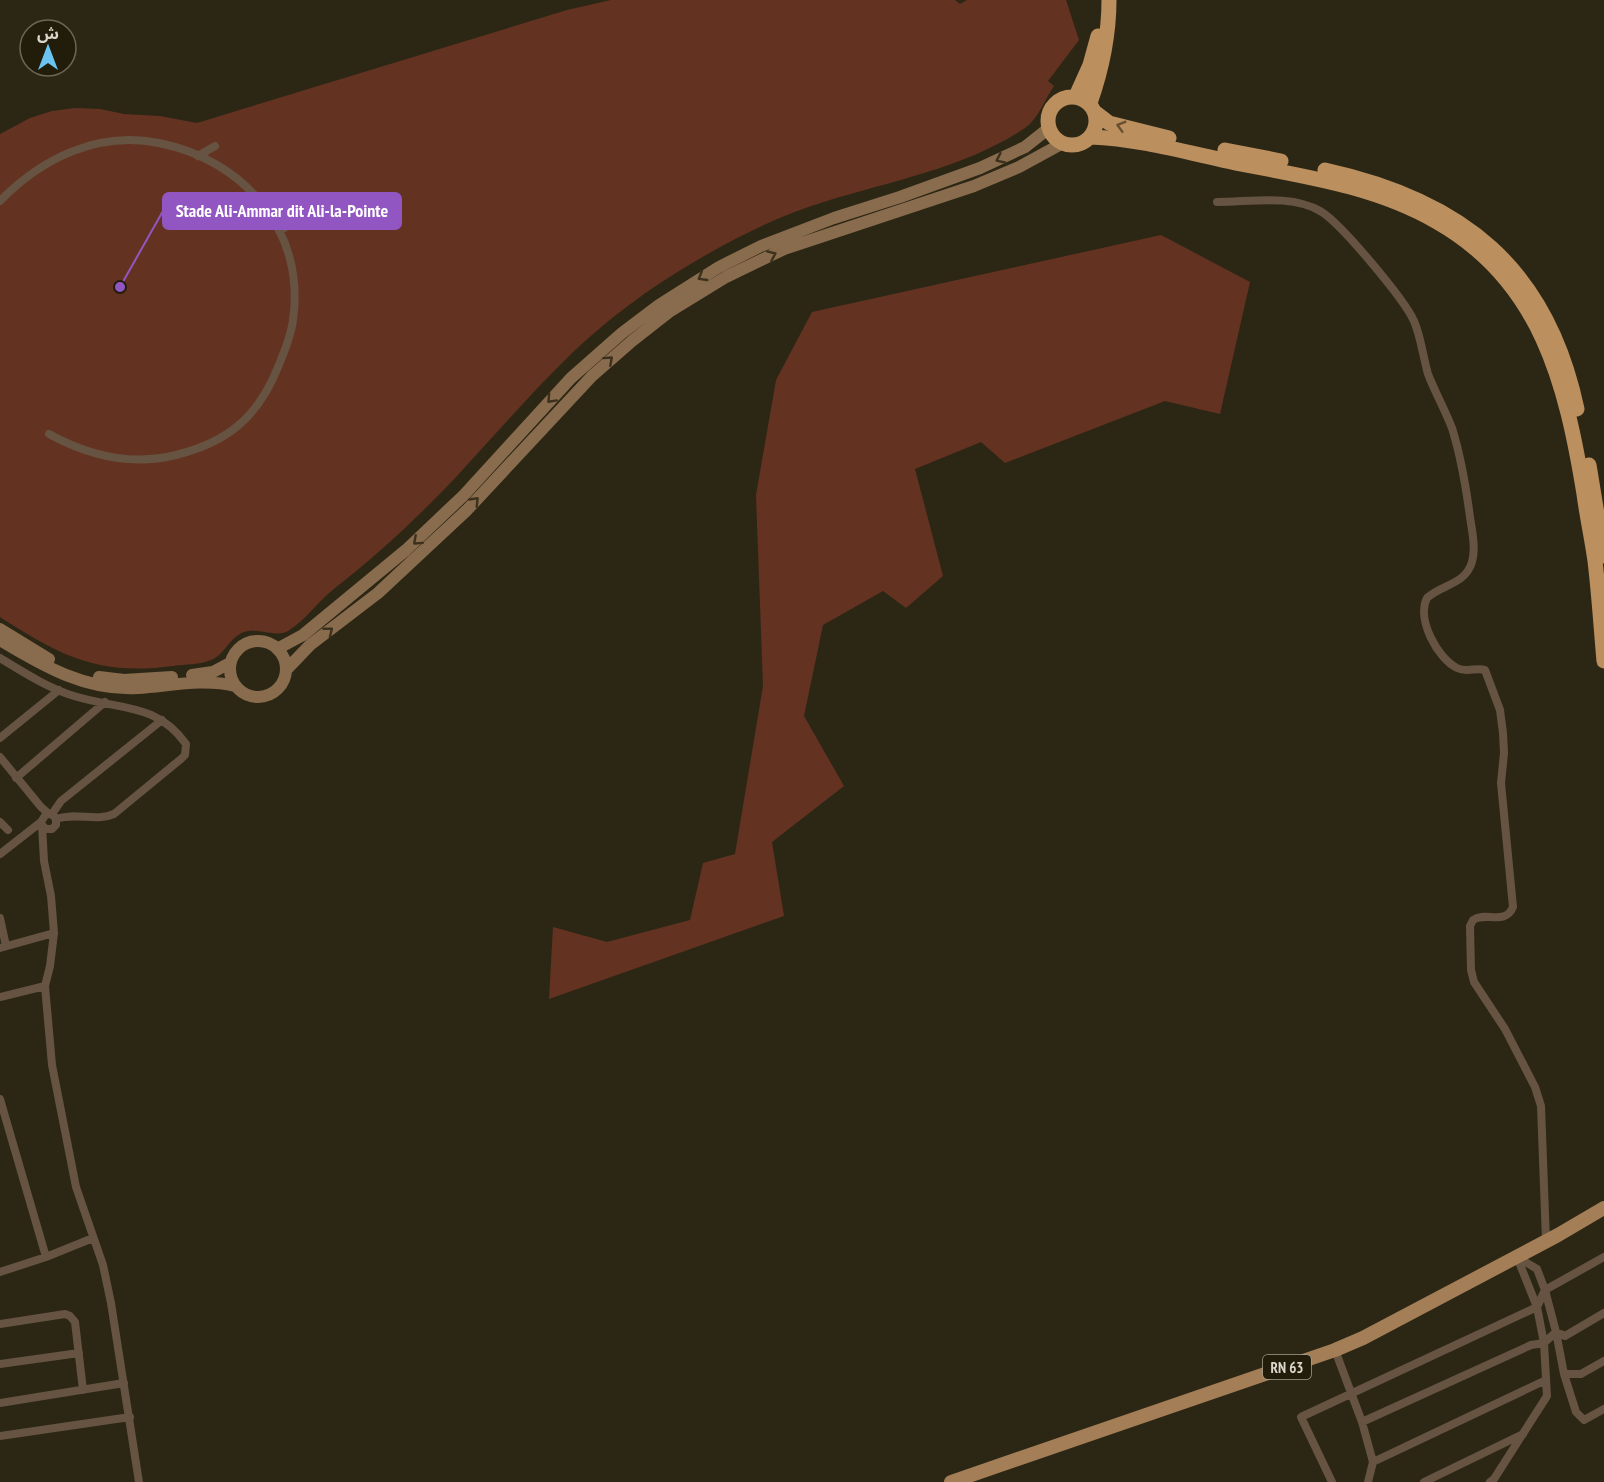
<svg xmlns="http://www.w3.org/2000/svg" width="1604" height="1482" font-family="'PT Sans Narrow','Noto Sans Arabic',sans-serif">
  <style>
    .green { fill: #643221 }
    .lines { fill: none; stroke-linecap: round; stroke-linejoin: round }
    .street { stroke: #665341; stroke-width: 8 }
    .secondary { stroke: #896c4d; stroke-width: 12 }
    .primary { stroke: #a47e57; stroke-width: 14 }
    .highway { stroke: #bc8f5f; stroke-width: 15 }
    .oneway { stroke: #675031 }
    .oneway2 { stroke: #3c311c }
    .labels { text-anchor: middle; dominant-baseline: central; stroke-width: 4.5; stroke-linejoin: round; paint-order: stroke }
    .shield { fill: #221d0b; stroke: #a29e91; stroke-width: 1.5 }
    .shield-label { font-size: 15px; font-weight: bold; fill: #d9d6cb }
    .leader { fill: none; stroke: #9256c2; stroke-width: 2 }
    .callout-dot { fill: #9256c2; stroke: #221d0b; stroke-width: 2 }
    .callout { fill: #9256c2; stroke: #9256c2; stroke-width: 2 }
    .callout-label { font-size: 18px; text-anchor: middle; font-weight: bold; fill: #fff }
  </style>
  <rect width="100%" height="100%" fill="#2c2715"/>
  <path class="green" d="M611,0H955L960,4L967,0H1066L1079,40L1048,81L1054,86C1045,99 1038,119 1025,128C968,167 892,181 827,201C780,215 736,237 694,262C649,288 608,319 571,354C531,393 495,435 457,476C419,516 379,554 335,588C318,601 306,620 288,631C275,638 259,627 244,632C228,638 225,655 211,660C200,665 185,664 173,666C98,676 61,656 0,617V134L30,118L52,111L75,108L100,109L124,114L160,116L197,123L567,10Z
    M1161,235L1250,282L1220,414L1165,401L1005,463L981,442L915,469L943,576L906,608L883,591L823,625L804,716L844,786L772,842L784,916L549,999L553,927L607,942L690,920L703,863L735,854L763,686L756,495L776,380L812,312Z"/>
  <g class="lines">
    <path class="street" d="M198,156L215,146
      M0,201C42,158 98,131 159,143C244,160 306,231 293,320C291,337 284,352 278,367C258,417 228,442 176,455C132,466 89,456 49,434
      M1217,202C1250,202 1291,194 1320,211C1340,222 1404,299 1414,321C1421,337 1423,357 1428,374C1435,392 1445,410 1452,428C1461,457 1466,487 1470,517C1472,531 1476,548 1472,562C1465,585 1442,584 1427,598C1416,619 1438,659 1457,668C1467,673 1476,667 1485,670L1500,710L1503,733L1504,753L1501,783L1513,907C1505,926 1486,911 1473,920L1470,926L1471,970L1474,982L1505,1029L1535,1087L1541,1106L1546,1241
      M279,231L291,224
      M0,658C23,672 48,688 74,696C118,710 156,702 186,744L185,755L181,759L114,814C96,822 75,812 56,819
      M0,738L59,690
      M0,757L41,807L49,814
      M16,778L105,702
      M52,814L61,801L162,720
      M0,822L8,830
      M42,825L44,861L51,896L54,933L50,966L45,986L52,1065L76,1187L103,1265L111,1303L139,1482
      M0,854L41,822L46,814H52L56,819V825L52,829H46L41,824
      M0,918L6,946
      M0,948L54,933
      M0,997L45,986
      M0,1099L46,1257
      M1517,1257L1537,1269L1545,1290L1556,1332L1564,1374L1576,1412L1584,1420L1604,1409
      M0,1272L46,1257L93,1238
      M0,1324L65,1314L70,1316L75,1322L83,1390
      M1335,1350L1362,1422L1373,1462L1368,1482
      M0,1364L79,1353
      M1564,1374H1581L1604,1361
      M0,1403L124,1383
      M1362,1422L1531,1345L1544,1343L1556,1332L1565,1336L1604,1313
      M0,1436L130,1417
      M1373,1462L1546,1380
      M1332,1482L1301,1417L1537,1307L1545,1290L1604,1257
      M1424,1482L1523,1434
      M1490,1482L1494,1479L1547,1396L1544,1343L1537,1307L1517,1257"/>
    <path class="secondary" d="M0,629L49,659
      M0,640C43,666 86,691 138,688C170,686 203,678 235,686
      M230 669a28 28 0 1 1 56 0a28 28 0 1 1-56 0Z
      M277,649L303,635L406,550L464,495L571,378L622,333L659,305L719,267L761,246L834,218L900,197L980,168L1025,147L1049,128
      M286,670L310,645L378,593L408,565L467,510L592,376L632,341L669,312L726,277L784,249L974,186L1019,167L1063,143
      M192,675L213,672L230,663
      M99,677L124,680L172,677"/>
    <path class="primary" d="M951,1482L1335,1350L1363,1338L1558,1235L1604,1208"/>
    <path class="highway" d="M1076,96L1090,65L1098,36
      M1048 121a24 24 0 1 1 48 0a24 24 0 1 1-48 0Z
      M1090,103C1102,69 1109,36 1109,0
      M1096,113L1109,123L1169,138
      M1091,137C1145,139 1198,156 1251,166C1315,178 1380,189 1437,222C1541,281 1566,384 1584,494C1587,517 1592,539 1595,561C1599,594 1601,628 1604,661
      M1225,150L1281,161
      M1325,170C1462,200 1547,267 1577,409
      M1589,465L1604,556"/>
  </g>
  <defs><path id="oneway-chevron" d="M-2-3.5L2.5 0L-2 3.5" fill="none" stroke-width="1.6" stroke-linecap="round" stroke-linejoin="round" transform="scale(1.5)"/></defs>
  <use class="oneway" href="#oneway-chevron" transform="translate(1121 126) rotate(-164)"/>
  <g class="oneway2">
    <use href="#oneway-chevron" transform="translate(1000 159) rotate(155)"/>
    <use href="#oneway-chevron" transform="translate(772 255) rotate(-24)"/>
    <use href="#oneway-chevron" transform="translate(702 277) rotate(149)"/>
    <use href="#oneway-chevron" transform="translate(609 360) rotate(-42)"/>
    <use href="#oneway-chevron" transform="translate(551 399) rotate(133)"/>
    <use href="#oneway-chevron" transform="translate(475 501) rotate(-46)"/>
    <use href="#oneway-chevron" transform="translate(417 541) rotate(138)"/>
    <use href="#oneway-chevron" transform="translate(329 631) rotate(-38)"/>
  </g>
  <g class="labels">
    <rect class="shield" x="1263" y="1355" width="48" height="24" rx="4.5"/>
    <g class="shield-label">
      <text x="1287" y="1367">RN 63</text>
    </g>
  </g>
  <path class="leader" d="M120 287L163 211"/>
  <circle class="callout-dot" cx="120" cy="287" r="6"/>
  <rect class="callout" x="163" y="193" width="238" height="36" rx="6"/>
  <g class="callout-label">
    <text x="282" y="217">Stade Ali-Ammar dit Ali-la-Pointe</text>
  </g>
  <g transform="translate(48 48)"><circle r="28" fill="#221d0b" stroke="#6b6758" stroke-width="1.5"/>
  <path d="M0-4.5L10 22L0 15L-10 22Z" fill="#6bc3f2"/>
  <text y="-9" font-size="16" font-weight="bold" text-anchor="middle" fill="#d9d6cb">ش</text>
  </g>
</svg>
